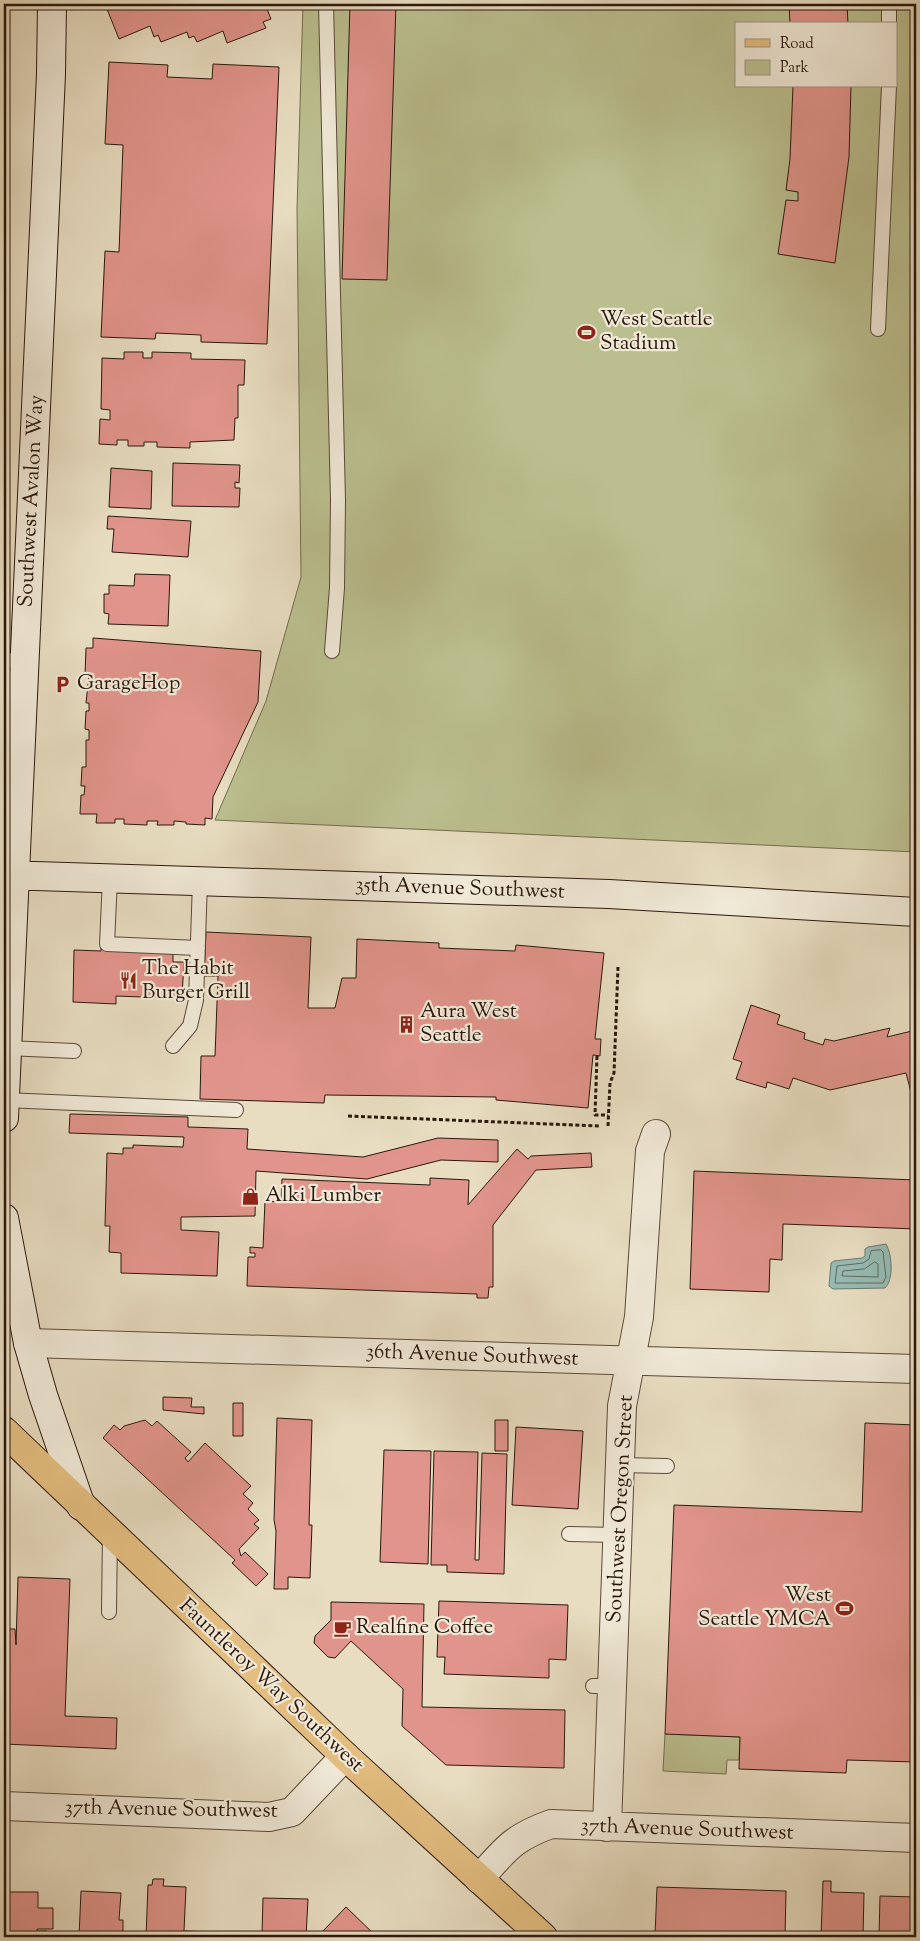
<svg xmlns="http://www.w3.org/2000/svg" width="920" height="1941" font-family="'Sorts Mill Goudy',serif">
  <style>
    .green { fill: #bbbf8f; stroke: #736c4e; fill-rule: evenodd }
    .water { fill: #97bbb4; stroke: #6c7a71 }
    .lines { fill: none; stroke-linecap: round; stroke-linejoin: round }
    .shore { stroke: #616a60; stroke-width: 1 }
    .building { fill: #e1948b; stroke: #2b180d }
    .service-casing { stroke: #5a493a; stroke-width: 16 }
    .minor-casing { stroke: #5a493a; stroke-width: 30 }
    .secondary-casing { stroke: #2b180d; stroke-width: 30 }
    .primary-casing { stroke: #2b180d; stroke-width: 30 }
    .path { stroke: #2b180d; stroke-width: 3; stroke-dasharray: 4 2.5; stroke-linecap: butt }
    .service { stroke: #f0e9d7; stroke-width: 14 }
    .minor { stroke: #f0e9d7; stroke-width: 28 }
    .secondary { stroke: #f0e9d7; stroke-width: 28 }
    .primary { stroke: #e4be80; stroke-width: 28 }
    .labels { text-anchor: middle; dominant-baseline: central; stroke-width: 4.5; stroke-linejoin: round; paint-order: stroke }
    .poi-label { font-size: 21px; fill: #2b180d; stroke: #f0e9d7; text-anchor: start }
    .street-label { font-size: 21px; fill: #2b180d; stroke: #f0e9d7 }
  </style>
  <rect width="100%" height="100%" fill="#e8ddc1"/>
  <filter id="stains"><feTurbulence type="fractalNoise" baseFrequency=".004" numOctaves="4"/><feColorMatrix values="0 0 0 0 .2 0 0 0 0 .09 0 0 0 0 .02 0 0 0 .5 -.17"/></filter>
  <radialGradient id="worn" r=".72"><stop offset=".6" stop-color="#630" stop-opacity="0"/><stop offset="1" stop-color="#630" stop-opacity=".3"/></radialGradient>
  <path class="green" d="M303,4H916V852L215,820L266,701L301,577L297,209ZM736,24H896V86H736Z
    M665,1734L740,1737L739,1760H727L726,1774L663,1771Z"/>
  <path class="water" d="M886,1244C892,1254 894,1280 885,1288L833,1289L829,1286L831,1263L834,1261L862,1258L865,1256V1249L868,1247Z"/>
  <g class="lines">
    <path class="shore" d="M881,1250L883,1252L886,1277L883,1283H835L837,1266L863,1263L869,1259L871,1251Z
      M875,1262L878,1264V1277L842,1276L843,1271L864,1269Z"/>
  </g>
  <path class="building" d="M105,4H265L271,19L263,22L266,28L227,43L223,31L197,42L194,36L189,38L187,32L161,42L158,35L154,37L150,26L119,39Z
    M350,4H396L387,280L342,279Z
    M789,4H847L848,24H790Z
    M109,62L168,65L167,77L212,79L213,64L279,67L267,344L201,342V335L156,333L155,339L101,337L105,251L119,252L123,145L105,144Z
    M793,86H851L849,157L835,263L778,254L786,200L798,201V192L786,190L790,159Z
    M124,352H143V358H152V352L191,353V359L245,360L244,385H238V418H235L234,440L190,442V448L157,447V442H144V446H128V440H117V445L99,444L100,419L110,420V410L101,409L102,358L124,359Z
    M173,463L240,465L239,483L235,482V488H240L239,507L172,506Z
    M111,468L152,471L151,509L109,507Z
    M108,516L191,521L188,557L112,552L114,529H107Z
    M135,574L170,575L168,626L108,624L109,614L104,613V594H109V585L134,586Z
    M93,638L261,651L258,702L213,797L212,819L205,818V825L186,824V822L174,821V825H157L158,821H147V825L124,824V819H115V823H96L97,814H80L81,795H84L85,786H81L82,767H86V740H89V730L85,729L86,711H89V703H86L89,675H85L86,648H93Z
    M206,932L311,937L308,1008H335L342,978H356L357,939L439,943V948L515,951L516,945L604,953L595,1039H601L600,1056L593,1055L588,1108L496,1100V1097L325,1095L324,1103L200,1099L201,1056H215L218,976H204Z
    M101,947L173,954V962H184L182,997L169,996V998L116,996V1004L73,1002L74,950L101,951Z
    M751,1005L780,1015L777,1024L805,1033L804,1039L823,1045L825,1039L834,1041L890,1028L887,1037L916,1030V1091L911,1092L906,1073L830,1090L793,1078L789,1089L767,1082L766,1088L736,1079L742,1062L733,1059Z
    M70,1114L188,1117V1127L248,1129L247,1149L363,1157L438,1138L498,1140V1162L441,1160L367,1179L256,1171L255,1216L181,1217V1230L219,1232L217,1276L121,1273V1253L109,1252L110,1226H105L107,1153L123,1154V1148H133V1145L183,1147L184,1137L69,1133Z
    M517,1149L528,1159L531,1156L591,1153L592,1167L536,1170L493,1225V1287H489L488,1298H477V1294L247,1286L248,1257H255V1253H250V1247L263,1248L265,1201L281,1202L282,1179L430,1185V1178L469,1180L468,1205Z
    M694,1171L916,1180V1229L783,1224L782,1260L770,1259L769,1292L690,1289Z
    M163,1397L192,1398L191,1407H204V1414L163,1410Z
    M233,1403H243V1436H233Z
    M277,1418L312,1420L309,1525H312L310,1578L288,1577V1589H274L276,1531L274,1520Z
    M145,1420L152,1426L157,1421L191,1452L185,1458L188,1462L205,1443L251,1486L243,1494L253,1503L248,1509L259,1520L254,1524L259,1528L239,1549L241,1556L245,1552L268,1574L256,1586L232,1563L235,1560L103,1438L114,1425L120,1430L124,1426Z
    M495,1420H508V1451H495Z
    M865,1423L916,1425V1762L847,1760L846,1773L739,1769L740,1737L665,1734L674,1505L862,1512Z
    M516,1427L583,1431L578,1509L512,1505Z
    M384,1450L431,1451L428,1564L380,1562Z
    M434,1451L478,1452L475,1560H479L482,1453L507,1454L504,1574L447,1572V1565H431Z
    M18,1577L70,1579L65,1716L117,1718L116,1749L4,1744V1629H15L16,1645Z
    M439,1601L568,1605L566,1660L549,1659V1678L444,1674L445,1657H437Z
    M331,1602L424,1604L422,1707L565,1710L564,1768L446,1765L402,1726L403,1689L351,1641L335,1658L328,1657L314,1643L315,1636L331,1620Z
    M153,1879H164L163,1886L186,1887L184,1931L262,1933L263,1898L308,1899L306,1937H146L148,1885H152Z
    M823,1881H831V1892L864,1893L863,1937H821Z
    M657,1887L786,1891L785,1937H658L655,1935Z
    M81,1891L121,1893L119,1920H123V1937H79Z
    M4,1892H38V1908H53V1929H37V1931H47V1937H4Z
    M880,1896L916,1897V1937H879Z
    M346,1907L377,1937H323V1931Z"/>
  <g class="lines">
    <defs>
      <path id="service" d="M326,4L338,500L337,588L332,651
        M889,4V24
        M878,329L889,86
        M4,660L25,661
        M110,878L107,944L198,948
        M173,1046L190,1026L196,1000L200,881
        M7,1048L74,1051
        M5,1100L236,1110
        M620,1465L667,1466
        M569,1534L617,1535
        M109,1612L110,1533
        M593,1686H612"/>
      <path id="minor" d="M28,1343L916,1369
        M4,1806L269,1817L292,1812L345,1756
        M607,1827L622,1406L639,1317L650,1151L656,1134
        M479,1879C505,1850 512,1838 551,1824L916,1838"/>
      <path id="secondary" d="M4,875L609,894L916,912
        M4,1118L51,74L52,4
        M4,1218L28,1343L43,1395L81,1506"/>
      <path id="primary" d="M4,1431L345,1756L543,1937"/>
    </defs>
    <use href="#service" class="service-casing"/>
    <use href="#minor" class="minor-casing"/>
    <use href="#secondary" class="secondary-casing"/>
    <use href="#primary" class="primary-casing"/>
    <path class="path" d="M597,1056L595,1115H608
      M348,1116L600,1126
      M608,1126L610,1083L614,1073L618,967"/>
    <use href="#service" class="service"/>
    <use href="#minor" class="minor"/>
    <use href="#secondary" class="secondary"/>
    <use href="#primary" class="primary"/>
  </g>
  <defs>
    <symbol id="stadium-bare" viewBox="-9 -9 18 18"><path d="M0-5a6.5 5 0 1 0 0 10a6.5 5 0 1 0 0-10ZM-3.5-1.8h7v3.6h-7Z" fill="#8f2418" stroke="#f0e9d7" stroke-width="2.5" paint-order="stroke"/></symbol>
    <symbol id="parking-bare" viewBox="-9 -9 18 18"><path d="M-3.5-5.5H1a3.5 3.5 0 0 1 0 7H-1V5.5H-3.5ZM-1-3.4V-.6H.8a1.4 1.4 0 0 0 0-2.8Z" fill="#8f2418" stroke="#f0e9d7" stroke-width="2.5" paint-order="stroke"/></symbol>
    <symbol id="restaurant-bare" viewBox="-9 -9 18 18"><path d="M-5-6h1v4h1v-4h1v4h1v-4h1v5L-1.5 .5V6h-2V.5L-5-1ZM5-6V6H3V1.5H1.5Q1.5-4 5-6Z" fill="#8f2418" stroke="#f0e9d7" stroke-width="2.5" paint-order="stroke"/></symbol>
    <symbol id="building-bare" viewBox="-9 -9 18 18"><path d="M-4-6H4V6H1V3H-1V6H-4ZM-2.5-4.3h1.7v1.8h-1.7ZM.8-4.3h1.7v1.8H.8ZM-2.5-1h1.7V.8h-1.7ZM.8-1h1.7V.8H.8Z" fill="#8f2418" stroke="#f0e9d7" stroke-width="2.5" paint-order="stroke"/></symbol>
    <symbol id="shop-bare" viewBox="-9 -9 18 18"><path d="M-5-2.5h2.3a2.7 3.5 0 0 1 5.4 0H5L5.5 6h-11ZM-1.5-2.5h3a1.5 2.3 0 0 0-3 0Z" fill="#8f2418" stroke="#f0e9d7" stroke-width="2.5" paint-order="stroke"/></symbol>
    <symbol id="cafe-bare" viewBox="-9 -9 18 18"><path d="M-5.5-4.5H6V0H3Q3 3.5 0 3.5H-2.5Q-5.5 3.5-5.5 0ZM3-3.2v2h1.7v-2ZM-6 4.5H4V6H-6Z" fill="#8f2418" stroke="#f0e9d7" stroke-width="2.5" paint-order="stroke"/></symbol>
  </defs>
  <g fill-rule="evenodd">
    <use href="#stadium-bare" x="574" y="320" width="25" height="25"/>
    <use href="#parking-bare" x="50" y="672" width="25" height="25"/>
    <use href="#restaurant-bare" x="116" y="968" width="25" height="25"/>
    <use href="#building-bare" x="394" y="1012" width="25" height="25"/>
    <use href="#shop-bare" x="238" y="1184" width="25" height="25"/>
    <use href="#stadium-bare" x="832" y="1596" width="25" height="25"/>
    <use href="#cafe-bare" x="330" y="1616" width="25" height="25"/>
  </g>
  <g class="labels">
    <g class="poi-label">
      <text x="600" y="320">West Seattle<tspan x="600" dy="24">Stadium</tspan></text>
      <text x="77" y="684">GarageHop</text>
      <text x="142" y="969">The Habit<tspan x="142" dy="24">Burger Grill</tspan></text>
      <text x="420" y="1012">Aura West<tspan x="420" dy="24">Seattle</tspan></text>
      <text x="265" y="1196">Alki Lumber</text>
      <text x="831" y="1596" text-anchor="end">West<tspan x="831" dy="24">Seattle YMCA</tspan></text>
      <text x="356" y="1628">Realfine Coffee</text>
    </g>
    <g class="street-label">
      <text transform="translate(32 501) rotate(-87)">Southwest Avalon Way</text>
      <text transform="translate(460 889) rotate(2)">35th Avenue Southwest</text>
      <text transform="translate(472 1356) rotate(2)">36th Avenue Southwest</text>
      <text transform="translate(621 1509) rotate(-87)">Southwest Oregon Street</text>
      <text transform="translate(271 1686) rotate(43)">Fauntleroy Way Southwest</text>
      <text transform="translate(171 1810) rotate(1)">37th Avenue Southwest</text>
      <text transform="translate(687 1830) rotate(2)">37th Avenue Southwest</text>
    </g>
  </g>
  <rect width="920" height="1941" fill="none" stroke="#e8ddc1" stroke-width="20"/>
  <rect x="5" y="5" width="910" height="1931" fill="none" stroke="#2b180d" stroke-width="2.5"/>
  <rect x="10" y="10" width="900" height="1921" fill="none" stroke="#2b180d"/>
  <rect x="735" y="22" width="162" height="65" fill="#f0e9d7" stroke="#a19586"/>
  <rect x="745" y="39" width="25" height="8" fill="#e4be80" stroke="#a19586"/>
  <text x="780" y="48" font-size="15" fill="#2b180d">Road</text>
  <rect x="745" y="60" width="25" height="15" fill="#bbbf8f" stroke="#a19586"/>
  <text x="780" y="72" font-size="15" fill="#2b180d">Park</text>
  <rect width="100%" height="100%" filter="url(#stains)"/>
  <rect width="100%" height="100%" fill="url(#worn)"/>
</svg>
